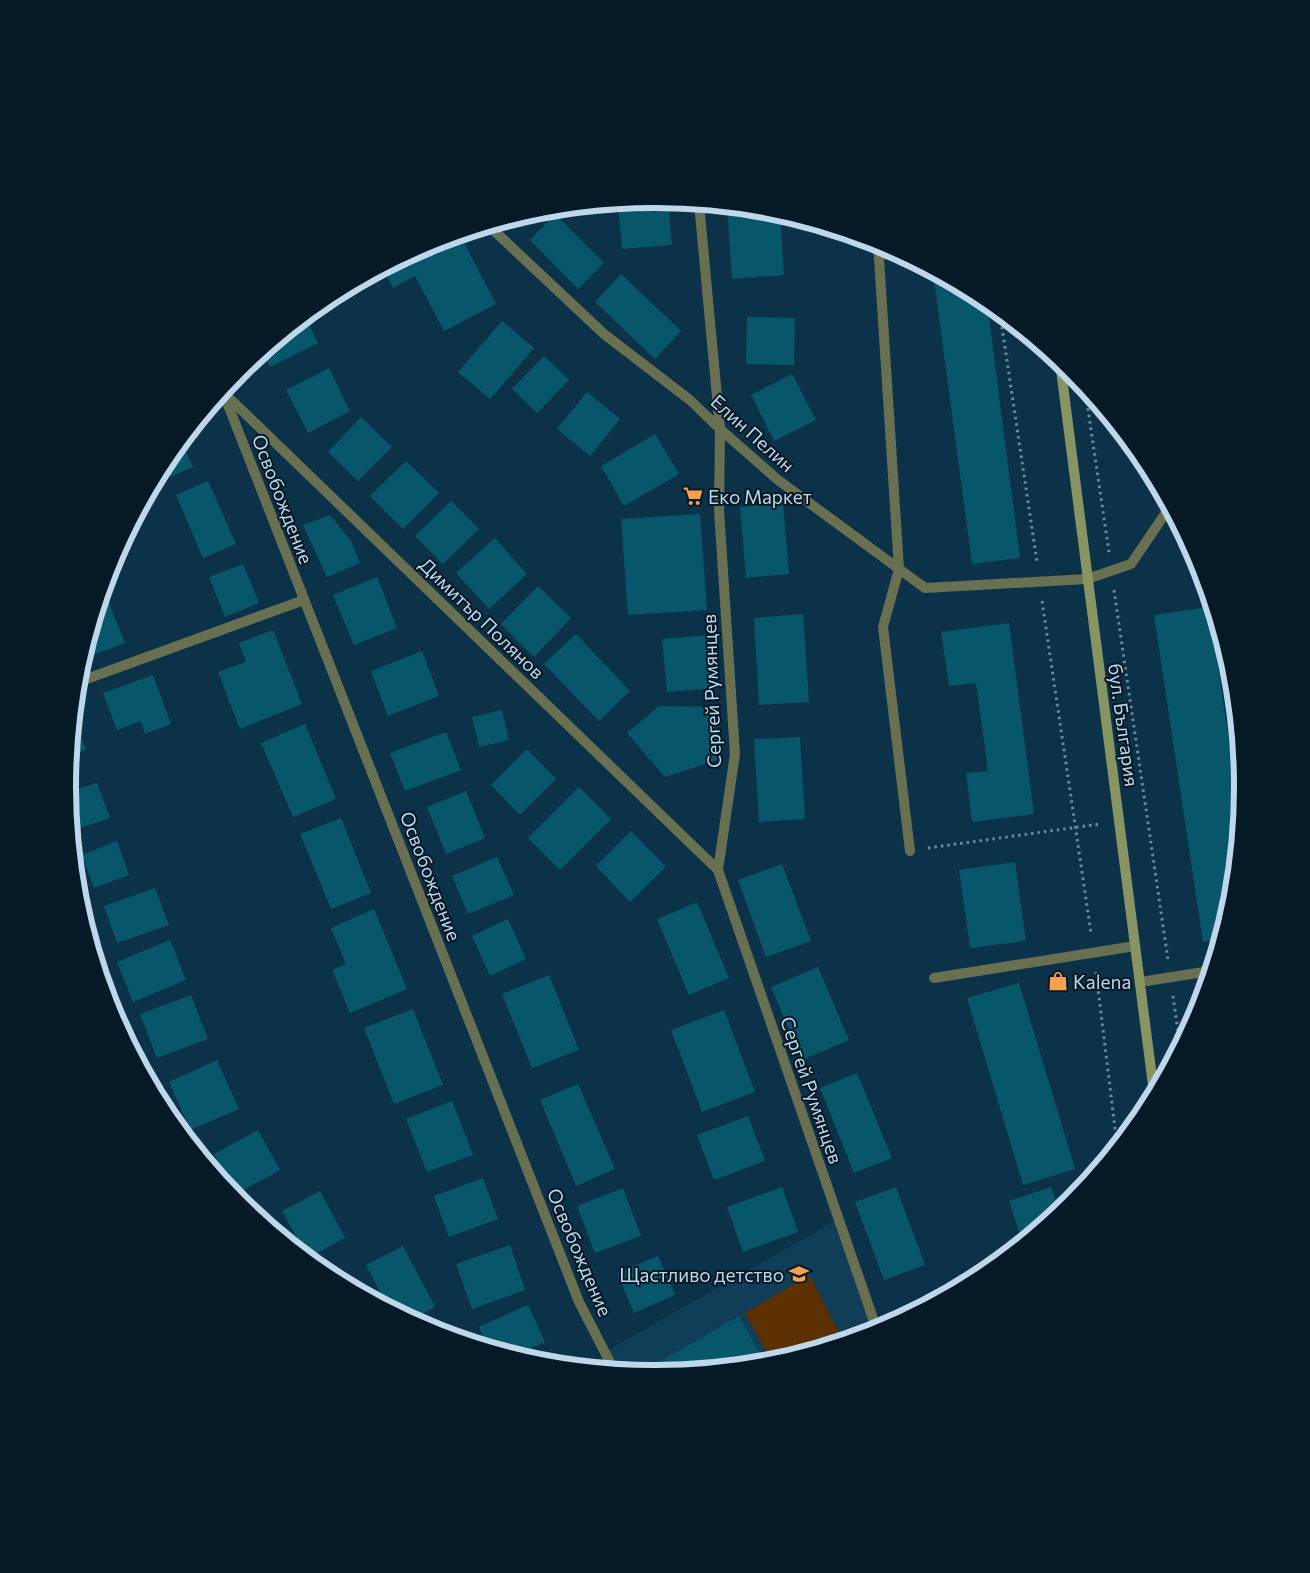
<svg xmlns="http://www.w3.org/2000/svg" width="1310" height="1573" font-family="Commissioner,sans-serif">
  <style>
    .built { fill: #103d58 }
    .green { fill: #5d3000 }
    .building { fill: #085669 }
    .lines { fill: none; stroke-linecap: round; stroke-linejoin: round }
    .path { stroke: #6a899e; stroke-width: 3; stroke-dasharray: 2.5 4; stroke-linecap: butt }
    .lane { stroke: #687051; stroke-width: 10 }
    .street { stroke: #687051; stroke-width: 10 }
    .secondary { stroke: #889563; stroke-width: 10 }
    .labels { text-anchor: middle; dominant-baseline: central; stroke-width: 4; stroke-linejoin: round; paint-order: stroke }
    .street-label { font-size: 19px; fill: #bed7ea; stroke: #051926 }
    .poi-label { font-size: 19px; fill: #bed7ea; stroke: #051926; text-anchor: start }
    .rim { fill: none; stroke: #bed7ea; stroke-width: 6 }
  </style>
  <rect width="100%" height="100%" fill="#0c3249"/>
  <path class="built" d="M838,1219L877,1330L769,1363L655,1374L614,1370L605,1352Z"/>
  <path class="green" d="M809,1275L843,1340L772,1362L745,1313Z"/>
  <path class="building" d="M655,199L668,200L672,245L622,249L618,203Z
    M727,206L770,210L780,213L784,275L732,279Z
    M555,214L604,263L578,289L530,240Z
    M460,235L496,304L444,331L415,276L393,288L383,269L430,244Z
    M933,272L982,298L987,302L1020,558L972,564Z
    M621,274L681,331L655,359L595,302Z
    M305,317L318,343L270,367L262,352Z
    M747,317L795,318L794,365L746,364Z
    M502,321L534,348L490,399L458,372Z
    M544,356L569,380L537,413L512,389Z
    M329,368L350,411L308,433L286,390Z
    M792,374L816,420L774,441L751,395Z
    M587,392L620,419L590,456L557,429Z
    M361,417L392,447L358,481L328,452Z
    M655,434L679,474L624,506L601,466Z
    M181,442L193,467L154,484L167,460Z
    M406,461L439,493L403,529L370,496Z
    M208,481L236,544L203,558L176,495Z
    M451,501L479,529L443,564L415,536Z
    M783,503L789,574L746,578L740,507Z
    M700,514L707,610L628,615L621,519Z
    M330,515L351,541L360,563L327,577L303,525Z
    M495,538L527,574L489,609L456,573Z
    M243,564L259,603L225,617L209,577Z
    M377,577L397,628L354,645L333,595Z
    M538,586L571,618L534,657L501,624Z
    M105,593L125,643L83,659L103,594Z
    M1209,607L1240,814L1231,901L1220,940L1203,942L1154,615Z
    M803,614L809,702L759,705L754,618Z
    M1009,623L1034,814L972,822L966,773L988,771L976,683L949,686L941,632Z
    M273,630L302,704L240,729L218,672L246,662L239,643Z
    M576,634L630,691L599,721L544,664Z
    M710,635L715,688L667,692L662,639Z
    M422,651L439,696L388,716L371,671Z
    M153,675L171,724L145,734L141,721L117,730L103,693Z
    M659,706L715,707L718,760L665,777L627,733Z
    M502,710L509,740L479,747L472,717Z
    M74,716L86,750L71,755Z
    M305,724L336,799L293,817L261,743Z
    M446,732L461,770L405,791L390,753Z
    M800,737L805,819L759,822L754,739Z
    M527,749L556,779L520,815L491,785Z
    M97,783L110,818L74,830L71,822L68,792Z
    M579,787L611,819L560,870L528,838Z
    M466,791L485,838L446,854L427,807Z
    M341,818L371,893L331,909L300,834Z
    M631,831L666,867L630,902L596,866Z
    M117,841L129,875L94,888L82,855Z
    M497,857L514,895L468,914L452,876Z
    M1015,862L1026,941L970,948L959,870Z
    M782,864L811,941L766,957L738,880Z
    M155,888L169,925L117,943L104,906Z
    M697,902L729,978L689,995L657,919Z
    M374,909L407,989L350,1013L332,970L346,964L331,928Z
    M508,919L526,959L490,976L472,936Z
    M170,940L186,980L133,1002L117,962Z
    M818,967L849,1040L802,1060L771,987Z
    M549,975L579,1050L532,1068L502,994Z
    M1019,983L1075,1169L1023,1185L967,998Z
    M191,995L208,1039L157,1058L140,1014Z
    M413,1009L443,1085L394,1104L364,1028Z
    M724,1010L755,1092L702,1112L671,1030Z
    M217,1060L239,1109L190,1130L169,1082Z
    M857,1073L892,1158L854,1173L820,1088Z
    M578,1084L615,1169L576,1186L540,1100Z
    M452,1101L473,1155L427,1172L406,1119Z
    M748,1116L765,1161L714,1180L697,1135Z
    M258,1130L280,1170L236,1194L214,1154Z
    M483,1178L498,1219L449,1237L434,1196Z
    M782,1187L798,1232L743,1252L727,1207Z
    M896,1187L925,1265L884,1280L855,1202Z
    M1051,1187L1059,1211L1022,1241L1009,1201Z
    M623,1188L641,1236L595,1253L577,1206Z
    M320,1191L345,1238L308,1258L282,1211Z
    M510,1245L525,1290L472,1309L456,1264Z
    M403,1246L435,1307L412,1319L388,1307L366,1265Z
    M658,1256L675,1295L634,1313L617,1273Z
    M935,1296L937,1299L902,1317L900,1310Z
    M528,1305L545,1342L516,1355L488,1347L479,1327Z
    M739,1316L765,1363L655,1374L648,1373L646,1370Z"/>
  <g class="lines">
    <path class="path" d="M1000,314L1037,562
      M1085,389L1109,552
      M1114,590L1168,960
      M1042,601L1091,933
      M928,848L1100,824
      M1096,972L1117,1145
      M1173,996L1180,1045"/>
    <path class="lane" d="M878,243L899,569L883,627L910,851
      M880,255L896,252
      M81,681L304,600
      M934,978L1135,946"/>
    <path class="street" d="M699,203L720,429L719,510L735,754L718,870L877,1330
      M489,226L604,334L690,400L720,429L778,480L925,588L1087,579L1131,564L1169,508
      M223,392L579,1302L614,1370
      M227,396L718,870
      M1140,982L1210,971"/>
    <path class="secondary" d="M1060,362L1154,1093"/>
  </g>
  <defs>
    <symbol id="supermarket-bare" viewBox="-9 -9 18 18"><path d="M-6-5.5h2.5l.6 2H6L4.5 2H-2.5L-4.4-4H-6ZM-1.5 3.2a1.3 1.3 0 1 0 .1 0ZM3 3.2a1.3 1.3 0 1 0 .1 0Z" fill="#fa9f4e" stroke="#051926" stroke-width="2.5" paint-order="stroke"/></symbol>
    <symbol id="shop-bare" viewBox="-9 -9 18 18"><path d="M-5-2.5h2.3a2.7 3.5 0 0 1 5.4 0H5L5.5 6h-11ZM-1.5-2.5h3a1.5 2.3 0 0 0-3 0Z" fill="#fa9f4e" stroke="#051926" stroke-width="2.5" paint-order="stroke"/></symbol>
    <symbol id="school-bare" viewBox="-9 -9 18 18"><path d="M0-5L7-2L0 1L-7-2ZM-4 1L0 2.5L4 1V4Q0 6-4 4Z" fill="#fa9f4e" stroke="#051926" stroke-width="2.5" paint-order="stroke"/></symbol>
  </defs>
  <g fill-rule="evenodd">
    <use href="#supermarket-bare" x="679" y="482" width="28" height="28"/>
    <use href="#shop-bare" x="1044" y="967" width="28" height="28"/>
    <use href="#school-bare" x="785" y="1260" width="28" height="28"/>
  </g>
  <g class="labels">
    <g class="street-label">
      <text transform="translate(753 433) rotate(42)">Елин Пелин</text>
      <text transform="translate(283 499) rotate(69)">Освобождение</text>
      <text transform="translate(482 618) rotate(44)">Димитър Полянов</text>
      <text transform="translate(711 691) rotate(-92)">Сергей Румянцев</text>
      <text transform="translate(1124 725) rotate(82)">бул. България</text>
      <text transform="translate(431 876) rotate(69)">Освобождение</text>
      <text transform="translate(812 1090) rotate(71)">Сергей Румянцев</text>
      <text transform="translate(580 1252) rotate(67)">Освобождение</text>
    </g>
    <g class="poi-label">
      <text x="708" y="496">Еко Маркет</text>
      <text x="1073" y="981">Kalena</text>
      <text x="784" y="1274" text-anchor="end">Щастливо детство</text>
    </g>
  </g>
  <path d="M0 0H1310V1573H0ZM654 208H656A578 578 0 0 1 1234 786V787A578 578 0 0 1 656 1365H654A578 578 0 0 1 76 787V786A578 578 0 0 1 654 208Z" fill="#051926" fill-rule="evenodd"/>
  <path class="rim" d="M654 208H656A578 578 0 0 1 1234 786V787A578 578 0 0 1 656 1365H654A578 578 0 0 1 76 787V786A578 578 0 0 1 654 208Z"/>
</svg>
